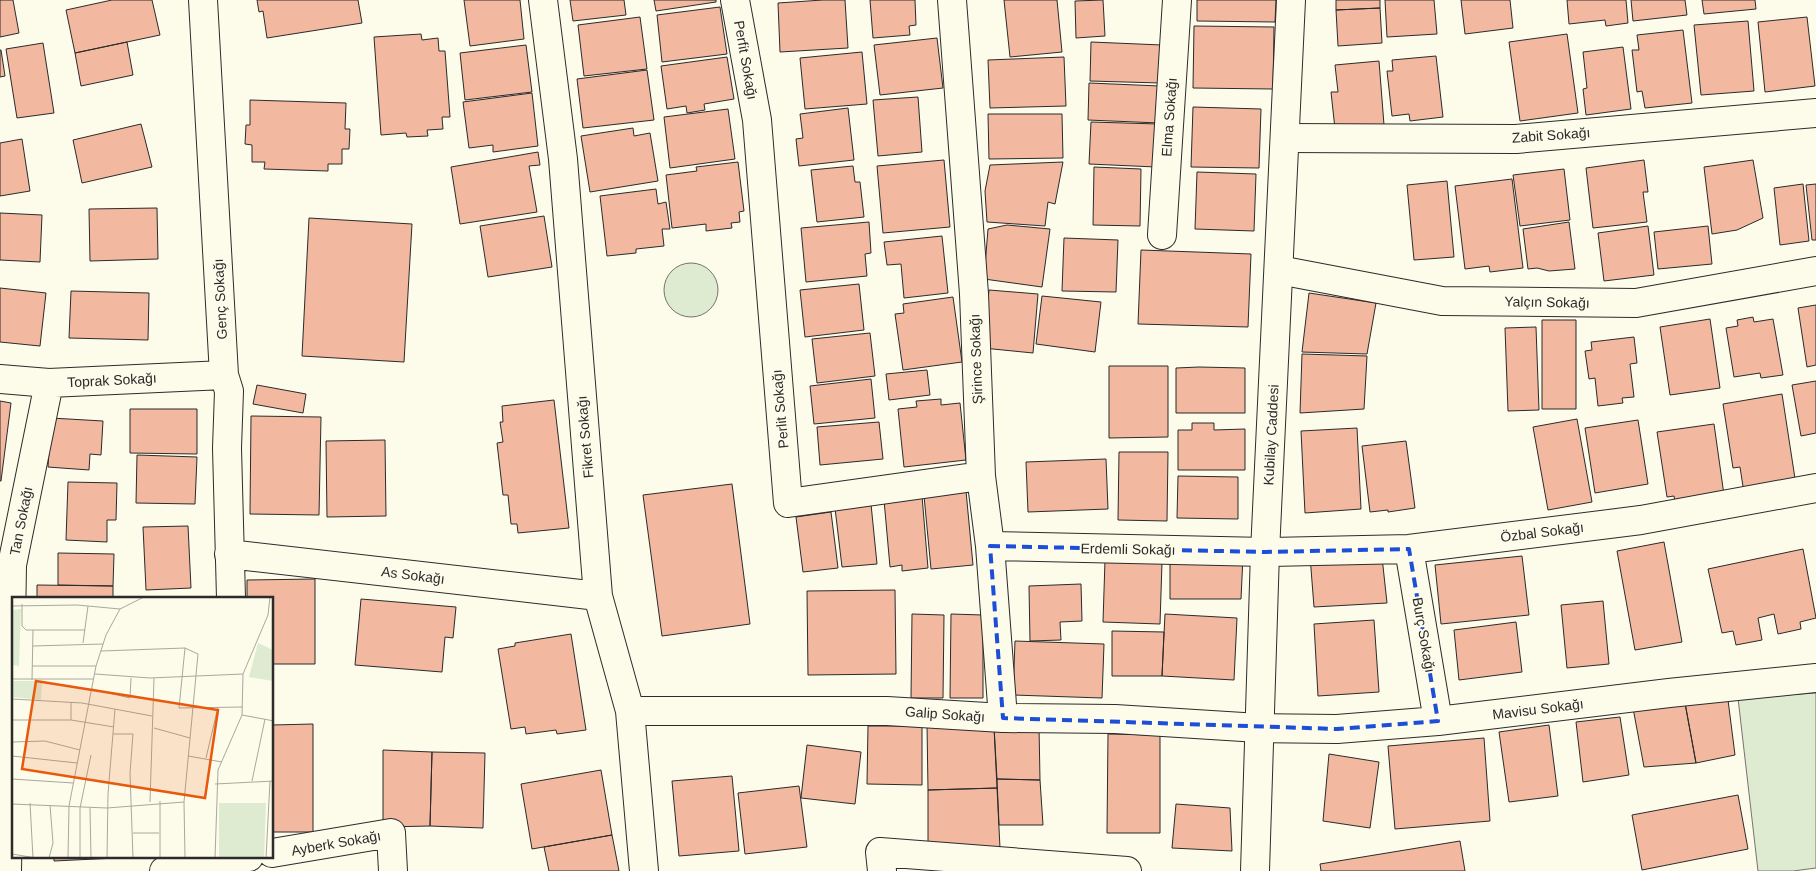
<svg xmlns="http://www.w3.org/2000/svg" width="1816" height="871" font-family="Arial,sans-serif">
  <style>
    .green { fill: #deebd1; stroke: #74746e }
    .building { fill: #f2b8a0; stroke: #2b2b2b }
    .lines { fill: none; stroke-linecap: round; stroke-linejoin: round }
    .street-casing { stroke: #2b2b2b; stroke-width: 30 }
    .secondary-casing { stroke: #2b2b2b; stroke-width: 30 }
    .street { stroke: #fdfbea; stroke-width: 28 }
    .secondary { stroke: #fdfbea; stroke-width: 28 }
    .marked { fill: none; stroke: #1d4ed8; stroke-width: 4; stroke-dasharray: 10 6; stroke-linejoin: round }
    .labels { text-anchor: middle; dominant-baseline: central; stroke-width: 4; stroke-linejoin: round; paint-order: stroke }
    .street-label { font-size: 14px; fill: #2b2b2b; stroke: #fdfbea }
    .inset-road { fill: none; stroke: #a9a89e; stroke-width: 1 }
    .view { fill: #e8590c; fill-opacity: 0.15; stroke: #e8590c; stroke-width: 2.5 }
    .inset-edge { fill: none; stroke: #2b2b2b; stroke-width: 2.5 }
  </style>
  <rect width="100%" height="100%" fill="#fdfbea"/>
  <path class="green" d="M664 290a27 27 0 1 1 54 0a27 27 0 1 1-54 0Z
    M1816,693V868L1793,871H1758L1738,698Z"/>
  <path class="building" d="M0,0H13L19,33L0,37Z
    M112,0H152L160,35L75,53L66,10Z
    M257,0H358L362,23L267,38L263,11L259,12Z
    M464,0H520L524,39L470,46Z
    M570,0H624L626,15L573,21Z
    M654,0H716V2L656,11Z
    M823,0H845L848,48L780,52L778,3Z
    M870,0H915L916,25L909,26L910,35L873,38Z
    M1004,0H1057L1062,52L1010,57Z
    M1103,0L1105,36L1076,38L1075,1Z
    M1197,0H1276L1275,22L1197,21Z
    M1336,0H1380V8L1336,10Z
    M1385,0H1434L1437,34L1387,37Z
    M1461,0H1510L1513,28L1465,34Z
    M1567,0H1626L1628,23L1606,26L1605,20L1569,24Z
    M1631,0H1685L1687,15L1633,21Z
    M1702,0H1755L1756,9L1704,14Z
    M720,7L727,54L662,62L657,15Z
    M1380,8L1382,43L1338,46L1336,10Z
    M640,17L647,69L584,76L578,25Z
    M1807,17L1815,86L1765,92L1758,22Z
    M1748,21L1754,91L1701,95L1694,25Z
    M1194,26L1274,27L1273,89L1193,88Z
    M1683,30L1692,103L1645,108L1642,91L1637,92L1632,50H1639L1637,35Z
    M421,34L422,40L438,38L439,51H445L450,117H442L443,129L427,130L428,136L407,137L406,133L381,135L374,37Z
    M1567,34L1578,113L1520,121L1509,42Z
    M937,38L943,88L880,95L874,45Z
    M127,42L133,75L81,86L75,53Z
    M1091,42L1162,45L1160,83L1090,81Z
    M43,43L54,113L17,118L6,49Z
    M526,45L532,92L465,100L460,53Z
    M1623,47L1631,109L1586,115L1583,89L1587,88L1583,52Z
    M0,50H1L5,76L0,77Z
    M862,52L867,104L805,109L800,58Z
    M1436,56L1443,117L1410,121L1409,114L1392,116L1387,71H1393L1392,60Z
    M727,57L734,99L704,104L705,110L687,113L686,106L667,109L661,66Z
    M1064,57L1066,106L990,108L988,60Z
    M1379,61L1384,125L1335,129L1331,92H1338L1335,65Z
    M647,70L654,120L583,128L577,79Z
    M1089,83L1160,86L1159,123L1088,120Z
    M532,93L538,146L493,152V145L469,148L463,102Z
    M918,97L922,152L878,156L873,100Z
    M250,100L346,103L345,129H350L349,149H342V164H328V171L264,169L265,162H252V145L245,144L246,125H250Z
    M1193,107L1261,109L1259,168L1191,167Z
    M848,108L854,160L799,166L796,139L803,138L800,114Z
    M728,109L735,159L670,168L664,117Z
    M988,114H1062L1063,158L989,159Z
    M1091,122L1158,124L1156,167L1089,164Z
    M141,124L152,167L82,183L73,140Z
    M633,128L634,136L650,133L658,181L590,192L581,136Z
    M22,139L30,191L0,196V143Z
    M538,152L540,165L529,166L537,212L460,224L451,167Z
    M944,160L950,227L883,233L877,166Z
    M1644,160L1648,192H1643L1647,222L1593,228L1586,168Z
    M1753,160L1763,218L1737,230L1712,234L1704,167Z
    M738,162L744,211L739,212L740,222L731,223L732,228L706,231V224L672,228L666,175L697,171L696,167Z
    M1063,162L1055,204L1048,202L1045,226L987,222L985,191L990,165Z
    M853,166L855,182H860L864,217L817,222L811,170Z
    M1094,167L1141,169L1140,226L1093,225Z
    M1564,169L1570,220L1520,226L1513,175Z
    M1197,172L1256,174L1254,231L1195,229Z
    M1512,179L1523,268L1490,272L1489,266L1465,269L1455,186Z
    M1447,181L1454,257L1414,260L1407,185Z
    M1803,184L1809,241L1780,245L1774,188Z
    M1816,184V240H1812L1806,185Z
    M656,189L658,204L666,202L670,229H662L664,246L636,249V253L607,256L600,196Z
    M157,208L158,259L90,261L89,209Z
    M0,213L42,215L40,262L0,260Z
    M544,216L552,267L488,277L480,226Z
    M309,218L412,224L404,362L302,356Z
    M869,222L871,253L865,254L867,276L806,282L801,228Z
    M1569,222L1575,269L1549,271L1537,268L1528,269L1523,229Z
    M1007,225L1050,229L1042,287L984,279L988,229Z
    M1648,226L1654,275L1604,281L1598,233Z
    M1708,226L1712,264L1658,269L1654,232Z
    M942,236L948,293L904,298L901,264L887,265L884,242Z
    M1064,238L1118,240L1116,292L1062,291Z
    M1141,250L1251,254L1248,327L1138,324Z
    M859,284L864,330L805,337L800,290Z
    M0,288L46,293L40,346L0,342Z
    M989,290L1038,294L1033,353L983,348Z
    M71,291L149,293L148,340L69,338Z
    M1309,293L1376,303L1367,354L1302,352Z
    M1042,296L1101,302L1095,352L1036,344Z
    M953,297L962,362L903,370L895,314L904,313L903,304Z
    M1816,305V365L1807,367L1798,308Z
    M1753,317L1754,322L1773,319L1783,375L1761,378L1760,373L1734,377L1726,328L1738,326L1737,320Z
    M1710,319L1720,388L1670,395L1660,327Z
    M1542,320H1576V409H1542Z
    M1536,327L1539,410L1508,411L1505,328Z
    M870,333L875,376L817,383L812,339Z
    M1634,337L1637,363L1630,364L1634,397L1622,398L1623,403L1598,406L1595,378L1589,379L1585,351L1592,350L1591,342Z
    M1302,354L1367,356L1364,409L1300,413Z
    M1109,366H1168V437L1109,438Z
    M1199,367L1245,368V413H1176V368Z
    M927,370L930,395L889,400L886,374Z
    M871,379L875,418L814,424L810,386Z
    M1816,381V433L1801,436L1792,385Z
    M257,385L306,394L303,413L253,404Z
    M1782,394L1796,485L1744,493L1740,467L1733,468L1723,404Z
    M941,399V405L960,403L966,460L904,467L898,409L917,407L916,401Z
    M554,400L569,528L518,533L517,524H511L508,495H503L497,443L503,442L500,422H503L502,406Z
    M0,401L11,403L1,481H0Z
    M130,409H197V454L130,453Z
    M251,416L321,417L319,515L250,514Z
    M51,418L103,421L101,455L90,454L89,470L48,467Z
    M1577,419L1592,502L1548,510L1533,427Z
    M1638,420L1648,484L1595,493L1585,428Z
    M879,422L883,459L820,465L817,427Z
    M1192,423H1214V430L1245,429V470H1178V430H1192Z
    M1714,424L1724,495L1675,502L1674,496L1667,497L1657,432Z
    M1357,428L1361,509L1305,513L1301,431Z
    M385,440L386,516L327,517L326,441Z
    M1406,441L1415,508L1388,512V510L1370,512L1362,446Z
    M1119,452H1168L1167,521L1118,520Z
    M137,455L197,457L195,504L136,503Z
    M1106,459L1108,509L1028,512L1026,462Z
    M1178,476L1238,477V519L1177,518Z
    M68,482L117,483L116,520H107V542L66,540Z
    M732,484L750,624L662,636L643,495Z
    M966,491L973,565L931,569L924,496Z
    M922,496L928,568L902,571V565L890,567L884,500Z
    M871,504L877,564L842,567L835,508Z
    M831,512L838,568L803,572L796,517Z
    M188,526L191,588L146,590L143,527Z
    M1664,542L1682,642L1635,650L1617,551Z
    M1803,549L1816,618L1800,622L1801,629L1778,634L1774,614L1758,618L1762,640L1736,645L1733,631L1722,633L1708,569Z
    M58,553L114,554L113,586L58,585Z
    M1170,554L1243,556L1241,599H1170Z
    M1310,556L1382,557L1387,603L1314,607Z
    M1522,556L1529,615L1441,624L1435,565Z
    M1105,560L1162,562L1160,624L1103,622Z
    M315,579V664H272V598H247V580Z
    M1081,584L1082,621L1060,622L1061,640L1030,641L1029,586Z
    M37,585L113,586V598H37Z
    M895,590L896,674L808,675L807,591Z
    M361,599L456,607L453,638L445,637L442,672L355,665Z
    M1603,601L1609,664L1567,668L1561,605Z
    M912,614L944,615L943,698H911Z
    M951,614L983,615V698H950Z
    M1165,614L1237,618L1234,680L1162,676Z
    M1374,620L1379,692L1318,696L1314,624Z
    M1516,622L1522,672L1459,680L1454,630Z
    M1112,631L1164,632L1162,676H1112Z
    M571,634L586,730L557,734L556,730L526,734L525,727L511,729L498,649L515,646V643Z
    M1015,641L1104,644L1102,698L1013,695Z
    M1728,700L1735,755L1696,763L1685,703Z
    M1685,703L1696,763L1644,767L1633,708Z
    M1620,717L1629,775L1583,782L1576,722Z
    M313,724V832H272V725Z
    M927,724L994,727L997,788L928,790Z
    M1549,725L1558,796L1509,802L1499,732Z
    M868,726H922V785L867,784Z
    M1039,726L1040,780L997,779L994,727Z
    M1108,734L1160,735V833H1107Z
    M1484,738L1490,821L1395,829L1388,746Z
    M807,745L861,752L855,804L801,798Z
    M383,750L432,752L430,826L383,827Z
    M432,752L485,753L483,828L430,826Z
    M1329,754L1379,762L1370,828L1323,821Z
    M601,770L612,835L532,849L521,784Z
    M732,776L739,851L679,856L672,781Z
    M997,779L1040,780L1043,825H999Z
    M799,786L807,847L745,854L738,793Z
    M997,788L1000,848L928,844V790Z
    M1738,795L1748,849L1642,870L1632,815Z
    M1176,804L1230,808L1232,851L1172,848Z
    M612,835L619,871H549L544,847Z
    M1460,841L1465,871H1321L1320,864Z
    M54,857H116V858L54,861Z"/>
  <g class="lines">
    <defs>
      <path id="street" d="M203,0L224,375L229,391L227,448L231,598
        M543,0L563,159L598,596L630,711L644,871
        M735,0L757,120L788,503L981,476
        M952,0L974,294L981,476L990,546L1003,718
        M1285,138L1516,139L1816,113
        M1162,235L1177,0
        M1279,270L1442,301L1636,303L1816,271
        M0,379L49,383L224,375
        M990,546L1265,552L1409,549L1641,520L1816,488
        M1409,549L1438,721
        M229,554L598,596
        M630,711H887L1003,718L1115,719L1259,728L1337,729L1438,721L1669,693L1816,678
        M272,853L391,833L393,871
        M7,871L12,565L49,383
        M164,871L249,857
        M882,871L880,852L1127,871"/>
      <path id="secondary" d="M1255,871L1265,552L1291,0"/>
    </defs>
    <use href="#street" class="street-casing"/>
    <use href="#secondary" class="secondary-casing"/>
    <use href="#street" class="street"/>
    <use href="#secondary" class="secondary"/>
  </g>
  <path class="marked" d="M990,546L1265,552L1409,549L1438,721L1337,729L1003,718Z"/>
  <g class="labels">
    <g class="street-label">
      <text transform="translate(746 60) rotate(80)">Perfit Sokağı</text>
      <text transform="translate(1169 117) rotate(-86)">Elma Sokağı</text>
      <text transform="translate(1551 135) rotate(-4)">Zabit Sokağı</text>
      <text transform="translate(220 299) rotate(-93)">Genç Sokağı</text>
      <text transform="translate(1547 302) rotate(1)">Yalçın Sokağı</text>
      <text transform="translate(976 359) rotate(-92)">Şirince Sokağı</text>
      <text transform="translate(112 380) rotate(-3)">Toprak Sokağı</text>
      <text transform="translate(780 409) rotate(-95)">Perlit Sokağı</text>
      <text transform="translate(1271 435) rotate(-87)">Kubilay Caddesi</text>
      <text transform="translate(585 437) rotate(-95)">Fikret Sokağı</text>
      <text transform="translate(21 521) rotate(-79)">Tan Sokağı</text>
      <text transform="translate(1542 532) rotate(-7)">Özbal Sokağı</text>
      <text transform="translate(1128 549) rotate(1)">Erdemli Sokağı</text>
      <text transform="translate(413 575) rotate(7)">As Sokağı</text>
      <text transform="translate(1424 635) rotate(80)">Burç Sokağı</text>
      <text transform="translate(1538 709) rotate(-7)">Mavisu Sokağı</text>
      <text transform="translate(945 714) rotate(4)">Galip Sokağı</text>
      <text transform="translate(336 843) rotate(-10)">Ayberk Sokağı</text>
    </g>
  </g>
  <g transform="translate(12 597)">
    <rect width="261" height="261" fill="#fdfbea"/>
    <path d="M9,12L7,69L0,68V13ZM246,46L261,53V84L237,80ZM0,84H30L29,103L0,100ZM207,206H254L252,261H207Z" fill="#deebd1"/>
    <path class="inset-road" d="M10,7V29L14,33H73M0,9L65,8L108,12M71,46L76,9M21,49L91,47M173,51L167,111L231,110M89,54L173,51L186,57L172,205L173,261M20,69H84M83,77L138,81L231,77M0,82H82M20,83L21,33M80,92L118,101L119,81M0,102L70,106L140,119M59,105V123M230,118L262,124M0,123H59L102,130M142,131L178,141M101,137H121L118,176L121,261M0,145L33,144L68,153M0,159L65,166M176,159L210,165M194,161L206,110M0,182L61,186M240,184L253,122M203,187L262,184M148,204V261M138,205L142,81M18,206L21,261M0,207L95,211L172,205M78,211L79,261M121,236H147M0,257L24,261M37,261L41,246L38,208M56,261L57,209L84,69L94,38L108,12L132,0M68,261V211L79,158M95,261L96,197L103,112M203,261L206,173L230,118L231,77L256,18L258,0M254,261L258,184"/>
    <path class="view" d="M24,84L206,113L193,201L10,172Z"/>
    <rect width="261" height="261" class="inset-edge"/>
  </g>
</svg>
